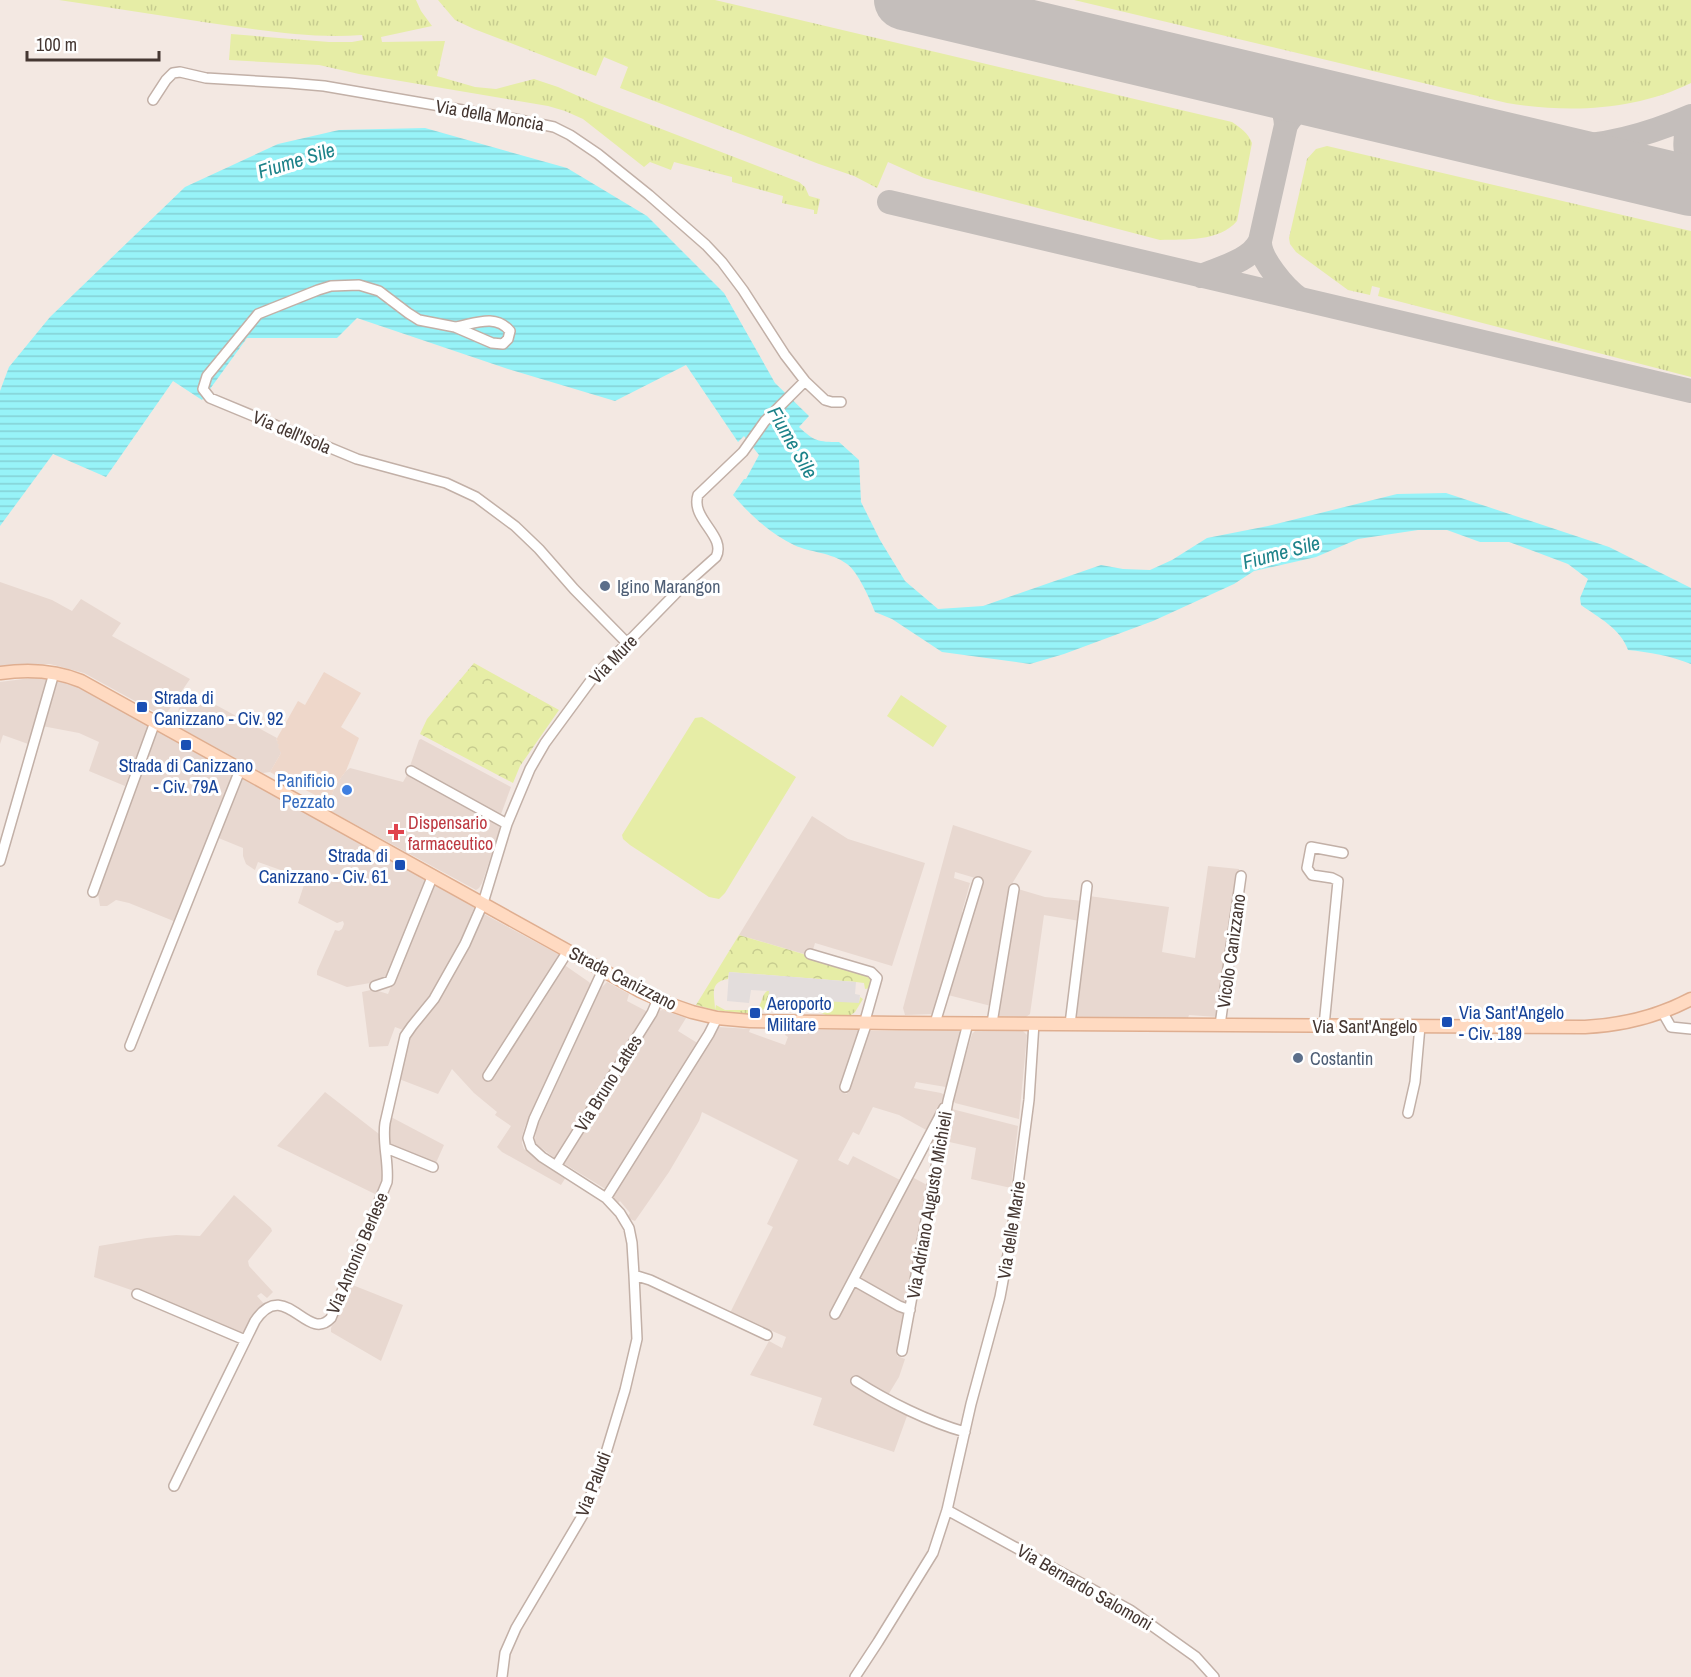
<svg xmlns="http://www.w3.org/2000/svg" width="1691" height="1677" font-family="'Archivo Narrow',sans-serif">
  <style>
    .residential { fill: #e8d8d0 }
    .education { fill: #eed7ca }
    .grass { fill: url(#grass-tufts) }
    .forest { fill: url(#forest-crowns) }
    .pitch { fill: #e6eda6 }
    .parking { fill: #e3dddc }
    .water { fill: url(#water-rules) }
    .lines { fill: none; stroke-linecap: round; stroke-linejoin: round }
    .taxiway { stroke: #c4bebb; stroke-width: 24 }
    .runway { stroke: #c4bebb; stroke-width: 60 }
    .street-casing { stroke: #c2b0a7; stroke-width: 12 }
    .secondary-casing { stroke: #dfae90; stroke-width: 15 }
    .street { stroke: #fff; stroke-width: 9 }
    .secondary { stroke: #ffdac1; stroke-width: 12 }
    .service-dot { fill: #5c6f8a; stroke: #fff; stroke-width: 2 }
    .transit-dot { fill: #1a4fb4; stroke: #fff; stroke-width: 2 }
    .shop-dot { fill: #3f7fe0; stroke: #fff; stroke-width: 2 }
    .health-dot { fill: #e0444e; stroke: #fff; stroke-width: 2 }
    .labels { text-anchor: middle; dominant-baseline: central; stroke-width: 6; stroke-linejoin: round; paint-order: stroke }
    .street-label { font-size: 18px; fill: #453732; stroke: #fff }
    .service-label { font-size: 18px; fill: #4e5e75; stroke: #fff; text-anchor: start }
    .transit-label { font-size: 18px; fill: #164399; stroke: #fff; text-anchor: start }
    .shop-label { font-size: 18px; fill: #366cbe; stroke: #fff; text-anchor: end }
    .health-label { font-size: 18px; fill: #be3a42; stroke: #fff; text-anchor: start }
    .water-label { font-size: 20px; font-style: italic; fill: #1c8289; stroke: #fff }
  </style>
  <defs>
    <pattern id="grass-tufts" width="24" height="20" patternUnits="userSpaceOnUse" patternTransform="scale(1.5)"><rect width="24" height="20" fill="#e6eda6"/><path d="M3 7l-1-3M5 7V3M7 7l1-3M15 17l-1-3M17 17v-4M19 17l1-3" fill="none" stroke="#c7cc8f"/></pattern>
    <pattern id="forest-crowns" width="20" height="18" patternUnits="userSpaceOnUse" patternTransform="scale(1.5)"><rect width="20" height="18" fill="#e6eda6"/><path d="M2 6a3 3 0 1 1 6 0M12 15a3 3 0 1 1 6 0" fill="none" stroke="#c7cc8f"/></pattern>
    <pattern id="water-rules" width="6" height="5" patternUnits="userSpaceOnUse" patternTransform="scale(1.5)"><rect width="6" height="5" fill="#97f3f8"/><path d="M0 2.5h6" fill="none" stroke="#84d1d5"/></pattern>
  </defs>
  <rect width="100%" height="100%" fill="#f3e8e2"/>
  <path class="residential" d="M0,582L52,600L72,611L81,599L121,623L112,636L190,679L164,717L84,673L50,664H29L0,667Z
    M31,678H48L31,745L3,735L0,744V682Z
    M56,680L76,686L147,725L148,727L125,786L89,771L99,742L79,733L42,726Z
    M190,693L203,698L277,738L276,740L278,741L281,753L270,772L263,773L175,725L179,708Z
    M157,730L233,771L235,774L176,922L129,903L116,900L107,906H100L97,888Z
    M421,739L511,787L500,817L410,766L419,740Z
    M350,768L403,782L407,775L498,823L500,829L482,883L479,888L476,890L327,809L326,807L337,783L346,771Z
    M241,777L427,879L390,974L383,979L376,982L347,987L317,975V971L335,930L339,931L342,929L344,924L343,921L337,923L298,903L306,879L258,862L255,870L246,864L243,856V848L216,837Z
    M812,816L848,839L925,863L892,966L815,943L811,956L739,935Z
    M953,825L1032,851L1010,887L991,1006L948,995L982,880L955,872L954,878L970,883L962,912L963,915L933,1014L905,1015L903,1008Z
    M1208,866L1239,869L1217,1017L1189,1015L1188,1018L1074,1017L1089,896L1169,907L1162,952L1195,958Z
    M436,885L474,907V908L459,945L429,998L403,1030L395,1027L388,1046L369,1047L362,992L375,989V990L388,994L431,889L433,886Z
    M1018,889L1045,897L1083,901L1080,921L1044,915L1030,1014L1026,1017L998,1016Z
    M484,914L560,955L563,964L589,982L591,985L525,1126L522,1136V1143L524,1149L566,1177L561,1185L502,1152L497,1147L511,1126L495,1115L497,1112L474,1093L452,1069L438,1094L399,1079L405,1051L409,1039L438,1001L464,955Z
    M607,982L629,994L627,1001L648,1012L556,1159L536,1144L535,1140L536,1129L601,988Z
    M663,1010L686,1018L678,1031L699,1044L607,1190L563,1163L657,1011Z
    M718,1027L750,1029L749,1032L785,1045L788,1037L785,1035L787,1030H860L840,1091L847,1094L868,1031L958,1030L961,1033L948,1086L946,1087L916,1082L914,1088L941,1093L946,1096L928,1131L899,1115L873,1107L859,1135L853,1132L838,1160L848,1165L853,1156L902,1181L839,1316L856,1286L906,1315L897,1356L905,1359L899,1377L888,1395L874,1388L870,1395L905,1412L907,1416L894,1452L813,1425L822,1398L750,1375L769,1341L782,1348L786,1337L730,1313L773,1227L767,1224L798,1160L702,1112L699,1121L669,1172L635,1221L630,1219L628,1216L630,1213L620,1201L618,1203L613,1198V1194Z
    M976,1030L1023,1031L1027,1035L1019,1119L955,1103L953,1100L972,1034Z
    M325,1092L379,1134L382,1179L377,1195L277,1146Z
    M952,1109L1018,1126L1011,1188L971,1179L976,1148L945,1141Z
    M391,1117L444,1145L435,1165L390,1146L388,1135Z
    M912,1177L929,1186L908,1299L904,1302L861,1280L860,1278Z
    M234,1195L271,1228L272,1231L248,1261L249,1266L273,1292L267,1298L261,1293L257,1296L264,1304L244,1332L235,1333L134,1291L94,1277L99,1246L147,1238L176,1235L200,1236Z
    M350,1284L403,1305L381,1361L331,1332V1328Z"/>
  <path class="education" d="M324,672L361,693L341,727L359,738L346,771L337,783L326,807L314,798L315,795L298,786L296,787L270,772L281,753L278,747L279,745L277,743L278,741L276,740L298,701L305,705Z"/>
  <path class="grass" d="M59,0H416L421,11L432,26L381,37L382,42L445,41L437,76L475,87L496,89L534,79L558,87L594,103L799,182L805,187L809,196L820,199L817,214H814V210L782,203L783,196L732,182V177L674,162L671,170L650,162L644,167L583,119L565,111L548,106L359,74L319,65L229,60L231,34L329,42H352L363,40L362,35C311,39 260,30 210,23C160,15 110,8 59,0Z
    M438,0H715L1232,122C1241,128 1248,133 1252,143L1237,221C1219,242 1185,239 1160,240L950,185L924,178L888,162L877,188L854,176L819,164L620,88L628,67L604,57L596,76L474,29L455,20Z
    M1074,0H1691V83C1634,111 1568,113 1507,103Z
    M1327,146L1691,231V377L1378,296L1380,288L1372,286L1370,295L1348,290L1296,252L1290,244L1289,238L1307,159L1316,149Z
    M767,991H769V997L859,1002L860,997L863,999L855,1012L851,1015H826L803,1005L784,1004L745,1014L715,1010L716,1005L725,1010H756C763,1004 761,995 767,991Z"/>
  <path class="forest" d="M474,663L559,710L520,766L513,783L420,734L427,719Z
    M739,935L867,973L872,978L870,988L865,989L864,983L856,982L729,972L728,979C708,982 715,996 715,1010L696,1005Z"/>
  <path class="pitch" d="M901,695L947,726L933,747L887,716Z
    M702,717L796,777L725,893L719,899L709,897L630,845L623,839L622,835L695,718Z"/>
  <path class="parking" d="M729,972L856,982L855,994L860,995L859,1003L768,998L769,991L751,990L749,1003L727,1001Z"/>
  <path class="water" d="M425,128L567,168L647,216L724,293L775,383L809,416L799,427C814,441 818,442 839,442L859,460L861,502L880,540L905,581L938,609L983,606L1101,565L1123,569L1150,570L1172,560L1207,538L1268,526L1397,494L1446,493L1609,547L1691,588V664C1671,656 1649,652 1628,650C1620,628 1599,618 1581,605L1580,598L1588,579L1568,564L1509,542H1480L1447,530H1418L1358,539L1316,557L1254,571L1234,584L1153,621L1064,654L1030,664L942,652L892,619L875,612C870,599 858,572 847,564C831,552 811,553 794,545C770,533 750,515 733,495L744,479H746L759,455L744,436L738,442L686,365L615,401L508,369L357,318L337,338H247L202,400L173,381L106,477L53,454L0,526V391L9,367L50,317L185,187L278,144L339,130Z"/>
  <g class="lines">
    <path class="taxiway" d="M1691,123C1682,136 1685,156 1691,170
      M1286,125C1295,110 1305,104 1321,98
      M1498,140C1513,142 1528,145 1544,146C1594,150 1645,136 1691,116
      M889,202L1691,391
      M1260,241C1259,258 1285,289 1300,299
      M1201,276C1219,268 1251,261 1260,241L1286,125C1285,106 1277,97 1264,85"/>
    <path class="runway" d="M904,0L1691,186"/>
    <defs>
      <path id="street" d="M153,100L166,80L173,73L180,72L206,78L289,83L324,86L510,118L554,127L570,135L598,154L649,195L706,245L722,262L743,290L785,355L805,381L825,400L832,402H841
        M455,327C474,324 495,313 510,331L508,339L503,344L492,343L455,327L419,320L408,313L379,291L359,285L331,286L318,290L258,314L207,376L203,389L210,398L357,459L446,483L476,497L515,526L539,549L574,589L628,644
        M411,771L507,824
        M0,861L54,673
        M93,892L155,722
        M810,954L871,972L877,978L866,1017L867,1022L845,1087
        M375,986L390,981L433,875
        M1663,1013L1671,1027L1691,1029
        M935,1023L978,882
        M992,1023L1014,889
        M1070,1024L1087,886
        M1220,1025L1241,876
        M1324,1026L1338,881L1332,878L1312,875L1307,868L1311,847L1343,853
        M130,1046L240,770
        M488,1076L568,951
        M1408,1113L1415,1082L1420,1026
        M386,1148L433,1167
        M556,1166L652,1013L658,999
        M606,1198L709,1034L717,1018
        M634,1275L650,1280L767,1335
        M853,1280L899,1306L910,1310
        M137,1294L245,1340
        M835,1314L944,1108
        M902,1351L948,1101L968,1023
        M856,1381C887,1401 929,1422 965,1432
        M174,1486L255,1321C285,1276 307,1344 331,1318L387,1182C389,1162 382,1143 385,1123L405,1036L412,1026L434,999L465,944L483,903L507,824L530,769L545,743L592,679L678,591L716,557C727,536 690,519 698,495L743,452L765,421L805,381
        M947,1510L1130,1610L1196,1657L1214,1677
        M502,1677L505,1653L516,1628L584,1513L602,1466L625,1390L637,1339L634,1275L632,1243L629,1228L620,1213L606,1198L542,1157L531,1147L528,1138L534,1119L603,970
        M855,1677L878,1642L933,1553L947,1510L971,1404L1000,1297L1011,1238L1029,1100L1034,1023"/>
      <path id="secondary" d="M0,673C28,669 55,670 81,681L640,991L669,1004L692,1012L717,1018L750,1021L897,1023L1585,1027C1624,1025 1657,1017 1691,999"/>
    </defs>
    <use href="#street" class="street-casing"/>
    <use href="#secondary" class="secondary-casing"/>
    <use href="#street" class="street"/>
    <use href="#secondary" class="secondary"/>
  </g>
  <g class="service-dot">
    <circle cx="605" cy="586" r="6"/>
    <circle cx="1298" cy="1058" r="6"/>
  </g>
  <g class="transit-dot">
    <rect x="136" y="701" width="12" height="12" rx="3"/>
    <rect x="180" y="739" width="12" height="12" rx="3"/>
    <rect x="394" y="859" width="12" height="12" rx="3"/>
    <rect x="749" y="1007" width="12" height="12" rx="3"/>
    <rect x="1441" y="1016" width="12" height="12" rx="3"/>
  </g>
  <circle class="shop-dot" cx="347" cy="790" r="6"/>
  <path class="health-dot" d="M393 823h6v6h6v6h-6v6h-6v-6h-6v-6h6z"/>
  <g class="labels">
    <g class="street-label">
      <text transform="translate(490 115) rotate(10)">Via della Moncia</text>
      <text transform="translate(292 432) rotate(23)">Via dell'Isola</text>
      <text transform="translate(613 659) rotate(-46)">Via Mure</text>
      <text transform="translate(1231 951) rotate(-82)">Vicolo Canizzano</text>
      <text transform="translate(623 978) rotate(27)">Strada Canizzano</text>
      <text x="1365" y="1026">Via Sant'Angelo</text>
      <text transform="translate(608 1083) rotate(-58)">Via Bruno Lattes</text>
      <text transform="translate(929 1205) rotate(-80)">Via Adriano Augusto Michieli</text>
      <text transform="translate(1011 1230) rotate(-81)">Via delle Marie</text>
      <text transform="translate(357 1253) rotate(-67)">Via Antonio Berlese</text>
      <text transform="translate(593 1484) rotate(-69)">Via Paludi</text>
      <text transform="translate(1085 1587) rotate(30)">Via Bernardo Salomoni</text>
    </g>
    <g class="service-label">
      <text x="617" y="586">Igino Marangon</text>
      <text x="1310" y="1058">Costantin</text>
    </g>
    <g class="transit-label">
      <text x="154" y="697">Strada di<tspan x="154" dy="21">Canizzano - Civ. 92</tspan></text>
      <text x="186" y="765" text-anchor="middle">Strada di Canizzano<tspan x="186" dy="21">- Civ. 79A</tspan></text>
      <text x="388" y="855" text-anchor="end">Strada di<tspan x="388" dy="21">Canizzano - Civ. 61</tspan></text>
      <text x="767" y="1003">Aeroporto<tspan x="767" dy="21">Militare</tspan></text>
      <text x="1459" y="1012">Via Sant'Angelo<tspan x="1459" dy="21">- Civ. 189</tspan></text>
    </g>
    <g class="shop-label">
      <text x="335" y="780">Panificio<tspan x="335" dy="21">Pezzato</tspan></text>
    </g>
    <g class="health-label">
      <text x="408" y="822">Dispensario<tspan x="408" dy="21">farmaceutico</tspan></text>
    </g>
    <g class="water-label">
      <text transform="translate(296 160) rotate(-17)">Fiume Sile</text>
      <text transform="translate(793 442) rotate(60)">Fiume Sile</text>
      <text transform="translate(1281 552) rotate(-15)">Fiume Sile</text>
    </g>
  </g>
  <path d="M27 51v9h132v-9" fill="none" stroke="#453732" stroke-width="3"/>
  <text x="36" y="51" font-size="18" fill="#453732" stroke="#ffffff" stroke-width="4.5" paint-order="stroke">100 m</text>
</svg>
